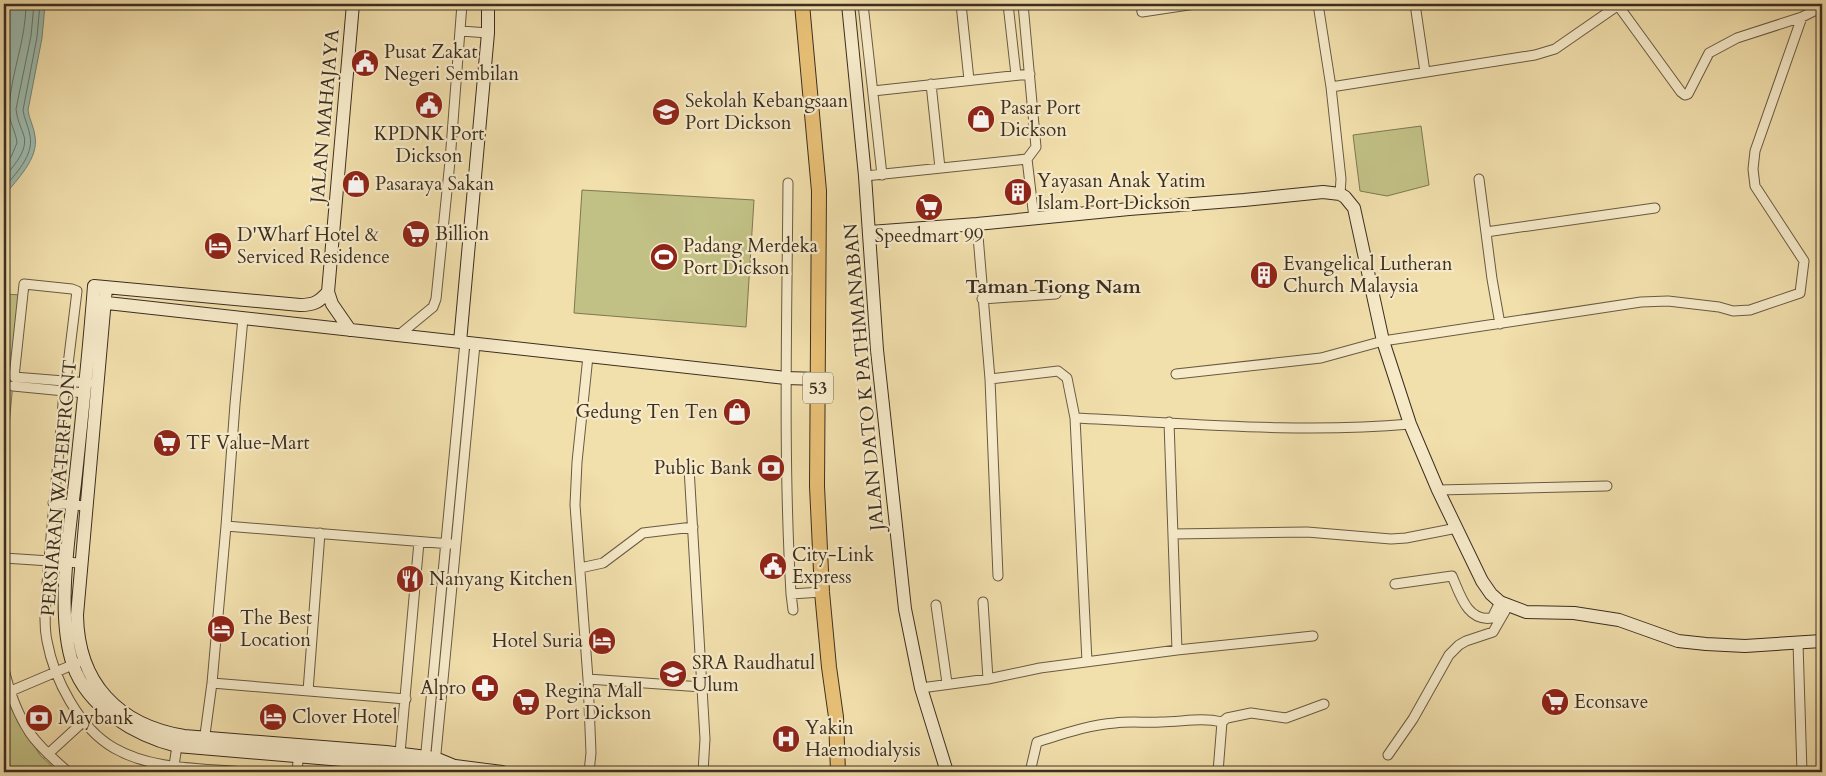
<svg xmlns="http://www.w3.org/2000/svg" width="1826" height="776" font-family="Cardo,serif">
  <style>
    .green { fill: #c1c085; stroke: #7e7752 }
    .water { fill: #9cbcb0; stroke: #768376 }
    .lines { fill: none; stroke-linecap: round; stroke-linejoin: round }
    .shore { stroke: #6c7568; stroke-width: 1 }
    .street-casing { stroke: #695a43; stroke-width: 11 }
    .secondary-casing { stroke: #3c2e20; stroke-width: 14 }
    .primary-casing { stroke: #3c2e20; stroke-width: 16 }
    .street { stroke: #f6eac9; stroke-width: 9 }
    .secondary { stroke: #f6eac9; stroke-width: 12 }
    .primary { stroke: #e8c076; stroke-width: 14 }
    .labels { text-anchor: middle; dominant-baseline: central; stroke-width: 4.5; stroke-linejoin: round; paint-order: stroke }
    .shield { fill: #f6eac9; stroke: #746653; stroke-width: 1 }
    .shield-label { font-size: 18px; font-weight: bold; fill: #3c2e20 }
    .poi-label { font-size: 19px; fill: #3c2e20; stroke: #f6eac9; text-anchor: start }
    .street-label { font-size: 19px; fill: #3c2e20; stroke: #f6eac9 }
    .neighbourhood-label { font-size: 20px; font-weight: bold; fill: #3c2e20; stroke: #f6eac9 }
  </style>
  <rect width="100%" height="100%" fill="#f1dfac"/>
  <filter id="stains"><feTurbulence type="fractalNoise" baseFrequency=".004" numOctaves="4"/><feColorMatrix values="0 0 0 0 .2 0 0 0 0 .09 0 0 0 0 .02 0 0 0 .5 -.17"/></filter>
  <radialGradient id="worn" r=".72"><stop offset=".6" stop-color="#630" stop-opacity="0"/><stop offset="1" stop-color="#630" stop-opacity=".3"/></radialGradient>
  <path class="green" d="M1421,126L1429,185L1387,196L1360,191L1353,135Z
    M582,190L754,200L746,327L574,313Z
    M4,294L21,295L4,481Z
    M4,675L25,730L40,755L58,772H4Z"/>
  <path class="water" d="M4,4L45,5L42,38L28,110C29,119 34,127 35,136C39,159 17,179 4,196Z"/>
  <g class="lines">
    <path class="shore" d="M4,166L11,157L17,143C16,131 8,121 9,108C11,73 26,40 26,4
      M4,178C12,167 28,152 24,136C21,127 17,120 16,109L31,36L34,4
      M4,188C15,174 34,156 30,136C29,127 24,119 23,110L37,37L40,4"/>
    <defs>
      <path id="street" d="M863,4L882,175
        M961,4L969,80
        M1008,4L1016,75
        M1023,4L1036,147L1027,159L1034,218
        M1141,4L1142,12L1195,4
        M1318,4L1331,87L1341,179L1340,194
        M1415,4L1425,72
        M1617,4L1681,92L1685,95L1688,94L1709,53L1737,38L1802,17L1818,9L1822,4
        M461,31L488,33
        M931,84L940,168
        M1331,87L1535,55L1555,49L1620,4
        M873,91L1030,74
        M865,176L1027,159
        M1479,179L1492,279L1500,324
        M788,183C787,320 783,457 791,594L822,592
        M977,224L990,379L998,576
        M1486,232L1655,208
        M982,299L1056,294
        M399,335L433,307L436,299L450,161L462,4
        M588,356L577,462L575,505L588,679L591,753L589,772
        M1176,374L1321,358L1383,341L1641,302L1668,301L1719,307L1733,311L1750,310L1800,293L1804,261L1755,186L1753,169L1755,151L1802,17
        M990,379L1058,371L1067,378L1075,418L1087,662
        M66,381L77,291L72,289L24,284L14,377L89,383
        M13,386L85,393
        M64,391C59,456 52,520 47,584C46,603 43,622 47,641C54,679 79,728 114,748C152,770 200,768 243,772
        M1075,418C1186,423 1299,434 1410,424
        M1169,422L1177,650
        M689,468L705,739L703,772
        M1438,490L1607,486
        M53,503L85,506
        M226,526L451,544
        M1173,534L1307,532L1391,539L1406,538L1457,528
        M4,558L80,563
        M580,568L603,563L643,533L693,527
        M1395,584L1452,576C1460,594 1467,622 1492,618L1500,602
        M791,594L793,610
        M983,602L988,679
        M936,605L947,683
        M1798,643L1802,772
        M4,669C9,690 18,715 30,733C40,748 55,760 68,772
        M588,679L702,687
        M212,683L406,699
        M921,688L988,679L1040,668L1177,650L1313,636
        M11,691L77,663
        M308,691L320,533
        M204,742L212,683L226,526L235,404L243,318
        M400,753L419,542
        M48,754L84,721
        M1388,755L1413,719L1449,655L1459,645L1466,641L1493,632L1508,606
        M425,762L465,342
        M435,764L475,344
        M173,772L177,746
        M297,772L299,750
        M1030,772L1037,742C1063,734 1088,725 1115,723C1130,721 1146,723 1161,722C1182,722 1201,717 1222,722L1227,718L1251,713L1286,718L1324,704
        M1218,772L1222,722"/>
      <path id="secondary" d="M848,4L865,176L877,350L905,609L921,688L947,772
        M870,232L977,224L1129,209L1244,200L1323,192L1340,194L1345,197L1354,208L1383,341L1410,424L1438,490L1482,581L1491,594L1500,602L1526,612L1574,613L1619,620L1678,641L1706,644L1745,646L1822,641
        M106,288L77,615C78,683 118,725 184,736L386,752L435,758L452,765
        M328,292C319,302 314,305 300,305L94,286C89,352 82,418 75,483C69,535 56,615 73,665C88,708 135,735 177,746L425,767L455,766L502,772
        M98,302L786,378L819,379
        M350,330L332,304L328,292L353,4
        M460,342L488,33V4"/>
      <path id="primary" d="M802,4L819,191L817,486L822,592L829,667L836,717L838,772"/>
    </defs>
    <use href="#street" class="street-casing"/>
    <use href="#secondary" class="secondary-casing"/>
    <use href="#primary" class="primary-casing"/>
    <use href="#street" class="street"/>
    <use href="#secondary" class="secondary"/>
    <use href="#primary" class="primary"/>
  </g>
  <defs>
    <symbol id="civic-disc" viewBox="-11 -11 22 22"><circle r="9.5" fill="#8f2418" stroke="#f6eac9"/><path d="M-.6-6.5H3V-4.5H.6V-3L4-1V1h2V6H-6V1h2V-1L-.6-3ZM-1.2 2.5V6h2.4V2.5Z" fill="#fff"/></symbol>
    <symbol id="school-disc" viewBox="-11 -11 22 22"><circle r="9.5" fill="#8f2418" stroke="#f6eac9"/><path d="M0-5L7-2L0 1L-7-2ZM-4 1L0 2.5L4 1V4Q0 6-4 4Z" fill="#fff"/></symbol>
    <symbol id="shop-disc" viewBox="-11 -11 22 22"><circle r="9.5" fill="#8f2418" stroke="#f6eac9"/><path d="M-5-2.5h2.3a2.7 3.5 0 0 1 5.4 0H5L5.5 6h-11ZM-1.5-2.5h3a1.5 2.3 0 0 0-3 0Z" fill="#fff"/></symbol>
    <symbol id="building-disc" viewBox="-11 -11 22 22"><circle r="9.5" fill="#8f2418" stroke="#f6eac9"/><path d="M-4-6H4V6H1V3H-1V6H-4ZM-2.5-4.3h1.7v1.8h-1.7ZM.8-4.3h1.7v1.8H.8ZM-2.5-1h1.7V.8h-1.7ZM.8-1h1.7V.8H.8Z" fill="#fff"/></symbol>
    <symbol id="supermarket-disc" viewBox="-11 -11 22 22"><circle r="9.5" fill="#8f2418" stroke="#f6eac9"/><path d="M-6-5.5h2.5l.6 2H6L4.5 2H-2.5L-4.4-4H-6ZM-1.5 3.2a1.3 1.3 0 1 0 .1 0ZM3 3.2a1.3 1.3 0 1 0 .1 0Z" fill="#fff"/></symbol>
    <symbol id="hotel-disc" viewBox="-11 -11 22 22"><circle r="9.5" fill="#8f2418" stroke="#f6eac9"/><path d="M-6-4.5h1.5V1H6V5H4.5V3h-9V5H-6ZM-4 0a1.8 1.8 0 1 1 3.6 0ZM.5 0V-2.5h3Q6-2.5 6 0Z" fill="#fff"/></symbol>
    <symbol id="stadium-disc" viewBox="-11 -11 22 22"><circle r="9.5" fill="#8f2418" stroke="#f6eac9"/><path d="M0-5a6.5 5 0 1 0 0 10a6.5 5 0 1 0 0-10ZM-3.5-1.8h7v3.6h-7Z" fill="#fff"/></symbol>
    <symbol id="bank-disc" viewBox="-11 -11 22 22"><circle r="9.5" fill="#8f2418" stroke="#f6eac9"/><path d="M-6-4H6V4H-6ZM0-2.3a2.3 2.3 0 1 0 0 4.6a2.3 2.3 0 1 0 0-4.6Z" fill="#fff"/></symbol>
    <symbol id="restaurant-disc" viewBox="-11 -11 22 22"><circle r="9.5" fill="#8f2418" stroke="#f6eac9"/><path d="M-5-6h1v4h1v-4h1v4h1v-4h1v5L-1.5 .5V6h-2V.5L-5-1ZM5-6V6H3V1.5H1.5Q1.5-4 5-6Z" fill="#fff"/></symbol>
    <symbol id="pharmacy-disc" viewBox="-11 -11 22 22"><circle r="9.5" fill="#8f2418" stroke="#f6eac9"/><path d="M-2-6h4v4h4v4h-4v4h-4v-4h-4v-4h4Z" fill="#fff"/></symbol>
    <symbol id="hospital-disc" viewBox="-11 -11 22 22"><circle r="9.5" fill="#8f2418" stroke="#f6eac9"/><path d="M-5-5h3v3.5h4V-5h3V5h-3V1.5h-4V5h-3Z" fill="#fff"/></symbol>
  </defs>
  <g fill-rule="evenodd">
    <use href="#civic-disc" x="349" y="47" width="32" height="32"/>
    <use href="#civic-disc" x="413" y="89" width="32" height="32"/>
    <use href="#school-disc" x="650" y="96" width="32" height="32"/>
    <use href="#shop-disc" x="965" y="103" width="32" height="32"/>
    <use href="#shop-disc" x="340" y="168" width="32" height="32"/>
    <use href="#building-disc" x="1002" y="176" width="32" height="32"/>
    <use href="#supermarket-disc" x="913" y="191" width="32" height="32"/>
    <use href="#supermarket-disc" x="400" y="218" width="32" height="32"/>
    <use href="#hotel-disc" x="202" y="230" width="32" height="32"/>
    <use href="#stadium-disc" x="648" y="241" width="32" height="32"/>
    <use href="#building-disc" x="1248" y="259" width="32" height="32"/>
    <use href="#shop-disc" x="721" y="396" width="32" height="32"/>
    <use href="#supermarket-disc" x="151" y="427" width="32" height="32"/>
    <use href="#bank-disc" x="755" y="452" width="32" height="32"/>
    <use href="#civic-disc" x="757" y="550" width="32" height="32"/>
    <use href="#restaurant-disc" x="394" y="563" width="32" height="32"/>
    <use href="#hotel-disc" x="205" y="613" width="32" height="32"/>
    <use href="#hotel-disc" x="586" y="625" width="32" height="32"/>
    <use href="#school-disc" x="657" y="658" width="32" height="32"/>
    <use href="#pharmacy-disc" x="469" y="672" width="32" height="32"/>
    <use href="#supermarket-disc" x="510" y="686" width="32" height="32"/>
    <use href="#supermarket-disc" x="1539" y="686" width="32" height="32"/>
    <use href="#hotel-disc" x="257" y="701" width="32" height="32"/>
    <use href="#bank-disc" x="23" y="702" width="32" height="32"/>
    <use href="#hospital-disc" x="770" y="723" width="32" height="32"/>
  </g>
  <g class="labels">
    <rect class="shield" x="803" y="372.5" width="30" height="31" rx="4"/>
    <g class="shield-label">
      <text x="818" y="388">53</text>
    </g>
    <g class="poi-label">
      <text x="384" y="52">Pusat Zakat<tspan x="384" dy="22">Negeri Sembilan</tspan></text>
      <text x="685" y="101">Sekolah Kebangsaan<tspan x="685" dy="22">Port Dickson</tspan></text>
      <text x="1000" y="108">Pasar Port<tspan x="1000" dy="22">Dickson</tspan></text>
      <text x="429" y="134" text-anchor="middle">KPDNK Port<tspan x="429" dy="22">Dickson</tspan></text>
      <text x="1037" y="181">Yayasan Anak Yatim<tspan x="1037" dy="22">Islam Port Dickson</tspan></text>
      <text x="375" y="184">Pasaraya Sakan</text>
      <text x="435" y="234">Billion</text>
      <text x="237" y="235">D'Wharf Hotel &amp;<tspan x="237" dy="22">Serviced Residence</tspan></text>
      <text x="929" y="236" text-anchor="middle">Speedmart 99</text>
      <text x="683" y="246">Padang Merdeka<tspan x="683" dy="22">Port Dickson</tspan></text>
      <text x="1283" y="264">Evangelical Lutheran<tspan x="1283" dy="22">Church Malaysia</tspan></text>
      <text x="718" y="412" text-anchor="end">Gedung Ten Ten</text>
      <text x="186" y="443">TF Value-Mart</text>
      <text x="752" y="468" text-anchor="end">Public Bank</text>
      <text x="792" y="555">City-Link<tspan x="792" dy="22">Express</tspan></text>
      <text x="429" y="579">Nanyang Kitchen</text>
      <text x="240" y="618">The Best<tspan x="240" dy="22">Location</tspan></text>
      <text x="583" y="641" text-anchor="end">Hotel Suria</text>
      <text x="692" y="663">SRA Raudhatul<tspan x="692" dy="22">Ulum</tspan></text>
      <text x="466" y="688" text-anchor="end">Alpro</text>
      <text x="545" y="691">Regina Mall<tspan x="545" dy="22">Port Dickson</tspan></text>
      <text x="1574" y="702">Econsave</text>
      <text x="292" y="717">Clover Hotel</text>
      <text x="58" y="718">Maybank</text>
      <text x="805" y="728">Yakin<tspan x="805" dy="22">Haemodialysis</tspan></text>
    </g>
    <g class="street-label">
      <text transform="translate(325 116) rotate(-85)">JALAN MAHAJAYA</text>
      <text transform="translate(864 377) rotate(-95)">JALAN DATO K PATHMANABAN</text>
      <text transform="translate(59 488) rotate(-85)">PERSIARAN WATERFRONT</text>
    </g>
    <g class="neighbourhood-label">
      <text x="1053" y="286">Taman Tiong Nam</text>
    </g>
  </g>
  <rect width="1826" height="776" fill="none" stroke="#f1dfac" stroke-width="20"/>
  <rect x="5" y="5" width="1816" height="766" fill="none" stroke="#3c2e20" stroke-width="2.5"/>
  <rect x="10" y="10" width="1806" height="756" fill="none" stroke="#3c2e20"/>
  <rect width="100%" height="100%" filter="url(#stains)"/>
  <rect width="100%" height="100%" fill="url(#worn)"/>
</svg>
